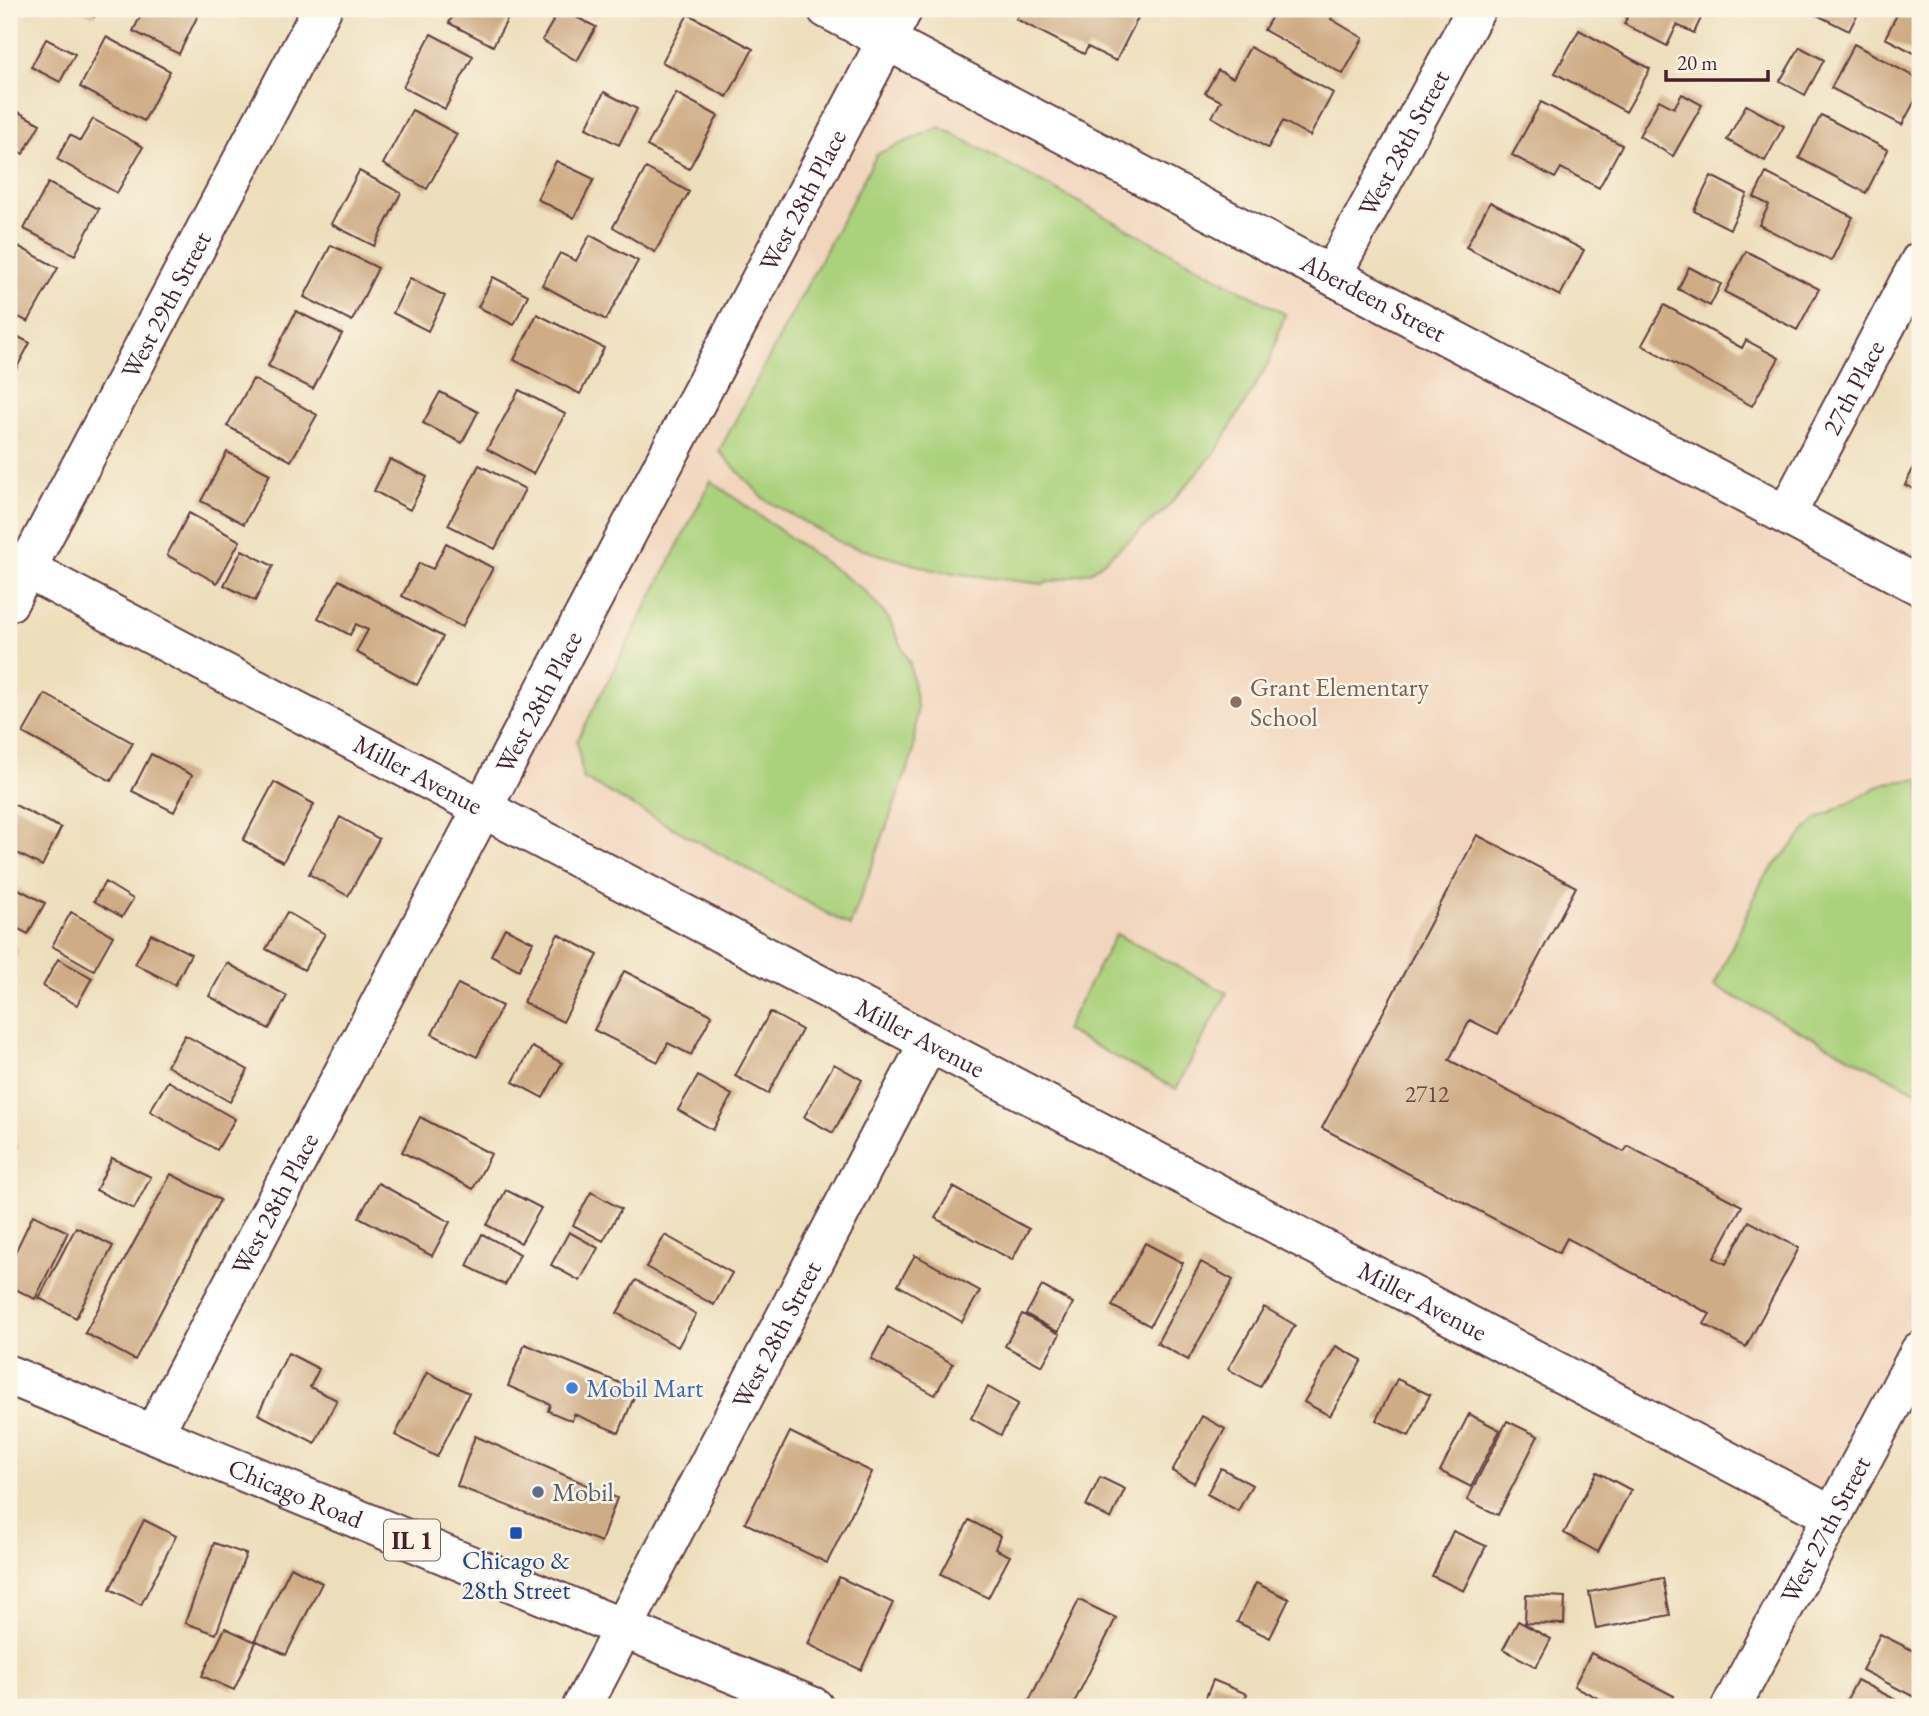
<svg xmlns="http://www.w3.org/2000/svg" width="1929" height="1716" font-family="'EB Garamond',serif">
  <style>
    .built { fill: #f1d5bd }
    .green { fill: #aad17c; stroke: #7a7854; stroke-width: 2 }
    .building { fill: #ceac85 }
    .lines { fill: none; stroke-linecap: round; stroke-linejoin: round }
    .minor-casing { stroke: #623c41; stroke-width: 42 }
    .major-casing { stroke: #623c41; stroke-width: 42 }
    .minor { stroke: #fff; stroke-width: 38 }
    .major { stroke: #fff; stroke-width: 38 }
    .education-dot { fill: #8d6e63; stroke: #fcf5e5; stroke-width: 2.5 }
    .shop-dot { fill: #3f7fe0; stroke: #fcf5e5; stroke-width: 2.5 }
    .service-dot { fill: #5c6f8a; stroke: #fcf5e5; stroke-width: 2.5 }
    .transit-dot { fill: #1a4fb4; stroke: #fcf5e5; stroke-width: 2.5 }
    .labels { text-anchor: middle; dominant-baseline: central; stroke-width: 5; stroke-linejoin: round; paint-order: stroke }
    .number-label { font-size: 23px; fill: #6b4242 }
    .shield { fill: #fcf5e5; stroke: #7f5f63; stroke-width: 2 }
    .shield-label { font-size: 24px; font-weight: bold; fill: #4a1f2b }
    .street-label { font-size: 26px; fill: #4a1f2b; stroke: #fcf5e5 }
    .education-label { font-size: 26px; fill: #785e54; stroke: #fcf5e5; text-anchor: start }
    .shop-label { font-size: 26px; fill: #366cbe; stroke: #fcf5e5; text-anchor: start }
    .service-label { font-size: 26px; fill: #4e5e75; stroke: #fcf5e5; text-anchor: start }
    .transit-label { font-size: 26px; fill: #164399; stroke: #fcf5e5 }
  </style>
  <rect width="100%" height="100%" fill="#fcf5e5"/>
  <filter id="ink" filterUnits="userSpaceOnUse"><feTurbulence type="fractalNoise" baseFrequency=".0143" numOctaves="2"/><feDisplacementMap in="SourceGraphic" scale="14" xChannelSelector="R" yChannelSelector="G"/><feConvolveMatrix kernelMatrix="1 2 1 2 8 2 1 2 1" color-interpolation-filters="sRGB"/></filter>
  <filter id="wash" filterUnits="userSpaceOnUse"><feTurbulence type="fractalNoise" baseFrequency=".00686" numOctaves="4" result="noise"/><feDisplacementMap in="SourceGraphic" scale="28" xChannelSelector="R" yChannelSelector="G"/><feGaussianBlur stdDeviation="1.57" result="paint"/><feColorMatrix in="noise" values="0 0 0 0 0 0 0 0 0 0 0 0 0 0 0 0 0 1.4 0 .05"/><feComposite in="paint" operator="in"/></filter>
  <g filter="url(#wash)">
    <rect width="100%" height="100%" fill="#eddebb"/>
    <path class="built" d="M892,64L1920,608V1311L1825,1490L502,797Z"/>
    <path class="green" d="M940,127L1285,314L1269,362L1217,450L1164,511L1092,571L1042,584L937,571L843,544L764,499L719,451L877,154Z
      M711,481L865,591L889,619L910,664L917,706L913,754L850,926L583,778L577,741Z
      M1920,779V1093L1714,986L1763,879L1814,821L1885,783Z
      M1116,934L1227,993L1176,1089L1065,1030Z"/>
    <g id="blocks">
      <path class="building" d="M79,9H98L94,17Z
        M144,9H201L179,54L133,31Z
        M456,9H513L493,46L449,23Z
        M560,9L596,27L577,61L542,40Z
        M581,9H601L596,17Z
        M1021,9H1126L1139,16L1116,61L1088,47L1084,54L1016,19Z
        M1276,9H1337L1331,19L1363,38L1343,74L1264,30Z
        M1631,9H1693L1703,14L1694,33L1677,25L1667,46L1624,24Z
        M1818,9H1860L1849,31L1815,14Z
        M1900,9H1920V56L1885,38Z
        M688,14L753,49L727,97L662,62Z
        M1579,30L1650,69L1626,112L1555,73Z
        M431,34L473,56L445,109L403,87Z
        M106,37L170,71L144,121L80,87Z
        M46,39L75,54L60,82L31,67Z
        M1854,44L1920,80V91L1902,125L1831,88Z
        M1250,47L1333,93L1310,136L1283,121L1268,148L1212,117L1221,101L1205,93L1218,70L1233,78Z
        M1800,47L1824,60L1805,95L1780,81Z
        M604,92L637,109L619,145L586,128Z
        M676,93L718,116L689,169L647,146Z
        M1682,94L1702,105L1673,156L1639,136L1659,100L1674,108Z
        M1541,102L1622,145L1599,188L1561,168L1555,178L1512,155Z
        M1746,105L1784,126L1765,161L1727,140Z
        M9,107L40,124L23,154L9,146Z
        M412,110L457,134L427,189L383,164Z
        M1821,115L1888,150L1866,193L1799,158Z
        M93,119L143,147L117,193L57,159L70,135L80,141Z
        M556,161L594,179L574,218L537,199Z
        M646,168L689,192L655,252L613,227Z
        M359,171L401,193L374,246L331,224Z
        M1766,173L1853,217L1831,261L1759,225L1769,205L1754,197Z
        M1711,176L1747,194L1730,229L1694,211Z
        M48,183L99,209L75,255L24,229Z
        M1490,202L1584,250L1560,296L1466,247Z
        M590,235L638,261L606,320L542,285L560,253L576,261Z
        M14,244L58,268L28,322L9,312V253Z
        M331,245L378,268L352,321L304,297Z
        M1746,251L1819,289L1797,330L1725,292Z
        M1689,267L1721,284L1710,306L1678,289Z
        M493,277L528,295L514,325L478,307Z
        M410,278L445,296L428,331L393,313Z
        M1664,305L1742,348L1746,340L1779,358L1752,406L1642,345Z
        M296,311L342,334L313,389L268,366Z
        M537,314L604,348L580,394L514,360Z
        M9,332L30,343L9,382Z
        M253,379L317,415L291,461L227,426Z
        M519,390L565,414L533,474L487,449Z
        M440,392L478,412L462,443L423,423Z
        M227,452L270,474L244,524L201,501Z
        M1920,455V492L1905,485Z
        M390,459L427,477L410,510L374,491Z
        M479,465L525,489L495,549L448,525Z
        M189,513L240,541L217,583L167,555Z
        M446,543L493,568L462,627L402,596L419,563L433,569Z
        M242,550L273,566L255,601L224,585Z
        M339,580L443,637L417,685L356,652L368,630L356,624L350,635L318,618Z
        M45,694L133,743L111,781L23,733Z
        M151,754L192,775L174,812L132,791Z
        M274,782L314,804L283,862L243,840Z
        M9,802L61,828L42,866L9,849Z
        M340,817L379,839L348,896L309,874Z
        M1477,835L1576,887L1498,1034L1470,1020L1449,1060L1624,1152L1628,1146L1742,1206L1714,1258L1726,1264L1749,1221L1799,1248L1746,1347L1704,1324L1710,1314L1567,1238L1559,1253L1322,1128Z
        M105,882L133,899L122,917L94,901Z
        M9,884L45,903L28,934L9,924Z
        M71,912L113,936L94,970L52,946Z
        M287,912L325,934L304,970L266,949Z
        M505,928L533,942L519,970L491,955Z
        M151,934L191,954L175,985L135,964Z
        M558,934L598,955L563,1022L523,1002Z
        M9,945L18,950L9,969Z
        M58,959L92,978L77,1005L43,986Z
        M227,963L287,996L269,1029L209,996Z
        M624,971L712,1015L691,1055L668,1043L658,1062L594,1030Z
        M458,984L502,1006L477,1057L432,1034Z
        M770,1012L802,1030L768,1094L735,1076Z
        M185,1035L248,1070L230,1102L167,1066Z
        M532,1047L562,1063L543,1098L513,1082Z
        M834,1064L862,1080L833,1133L804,1117Z
        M698,1076L732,1095L713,1130L678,1110Z
        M168,1081L235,1119L217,1150L150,1111Z
        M420,1117L491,1154L473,1189L402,1152Z
        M9,1140L19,1145L9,1167Z
        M112,1158L151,1177L134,1209L96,1190Z
        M171,1174L220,1200L135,1360L85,1333Z
        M378,1183L450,1222L432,1256L359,1217Z
        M953,1187L1029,1229L1012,1260L935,1218Z
        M506,1190L541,1208L521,1243L487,1225Z
        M591,1192L621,1209L603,1241L573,1225Z
        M33,1215L68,1232L35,1299L9,1286V1265Z
        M76,1227L113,1246L76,1318L39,1298Z
        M569,1232L598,1248L580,1281L551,1265Z
        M482,1234L520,1254L505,1285L467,1266Z
        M665,1235L732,1273L714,1305L646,1267Z
        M1145,1243L1183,1263L1150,1326L1112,1306Z
        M915,1255L980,1291L962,1322L898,1285Z
        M1201,1262L1233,1280L1188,1360L1157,1343Z
        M636,1280L696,1314L678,1347L617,1313Z
        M1042,1286L1073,1303L1058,1332L1026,1314Z
        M1264,1307L1295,1325L1260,1387L1228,1369Z
        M1022,1314L1060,1334L1042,1366L1005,1346Z
        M888,1327L953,1364L935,1395L871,1359Z
        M525,1344L637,1390L619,1433L574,1414L572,1421L548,1411L550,1404L508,1386Z
        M1336,1346L1362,1360L1330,1416L1304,1402Z
        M288,1353L319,1369L310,1387L337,1400L315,1443L258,1414Z
        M427,1372L469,1393L437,1457L395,1435Z
        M1397,1379L1430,1395L1409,1436L1376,1420Z
        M988,1387L1018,1404L1001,1435L971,1418Z
        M1469,1414L1500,1430L1471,1487L1440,1471Z
        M1202,1416L1225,1429L1194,1483L1172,1471Z
        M1507,1421L1538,1436L1498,1515L1467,1500Z
        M790,1432L872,1472L827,1563L745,1523Z
        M475,1436L617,1498L601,1542L457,1486Z
        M1221,1468L1252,1485L1238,1511L1207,1494Z
        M1597,1472L1631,1490L1598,1552L1564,1533Z
        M1100,1477L1125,1489L1111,1519L1086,1506Z
        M144,1520L176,1536L141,1605L110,1589Z
        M969,1520L1000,1536L995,1549L1010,1556L988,1598L941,1574Z
        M1453,1531L1486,1546L1464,1591L1432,1576Z
        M214,1543L246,1554L216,1634L185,1623Z
        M291,1567L322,1583L286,1655L255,1640Z
        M839,1577L893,1603L861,1670L808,1644Z
        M1663,1578L1670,1615L1596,1629L1589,1592Z
        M1256,1583L1289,1599L1270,1638L1237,1622Z
        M1526,1595L1565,1597L1564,1624L1525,1623Z
        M1079,1600L1116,1618L1072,1707H1026Z
        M1518,1621L1551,1639L1536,1667L1503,1649Z
        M225,1628L256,1642L234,1690L202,1676Z
        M1880,1634L1920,1654V1700L1862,1670Z
        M1591,1653L1674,1696L1668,1707H1615L1574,1686Z
        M1213,1680L1247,1694L1241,1707H1202Z
        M1857,1680L1910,1707H1843Z"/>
    </g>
  </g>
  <g filter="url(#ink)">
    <use href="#blocks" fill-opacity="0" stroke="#623c41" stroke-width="2"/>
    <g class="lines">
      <defs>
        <g id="minor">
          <path id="s1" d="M827,9L1920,586"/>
          <path id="s2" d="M1332,275L1476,9"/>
          <path id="s3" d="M1786,515L1920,261"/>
          <path id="s4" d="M9,560L1833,1516"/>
          <path id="s5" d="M9,602L322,9"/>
          <path id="s6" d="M154,1433L903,9"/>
          <path id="s7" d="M582,1707L929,1042"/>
          <path id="s8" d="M1731,1707L1920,1351"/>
        </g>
        <g id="major">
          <path id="s9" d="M9,1375L814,1707"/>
        </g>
      </defs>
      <use href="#minor" class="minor-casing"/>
      <use href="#major" class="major-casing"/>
      <use href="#minor" class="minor"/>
      <use href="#major" class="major"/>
    </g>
  </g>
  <circle class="education-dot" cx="1236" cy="702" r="7"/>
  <circle class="shop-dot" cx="572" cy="1388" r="7"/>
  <circle class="service-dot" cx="538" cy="1492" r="7"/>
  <rect class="transit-dot" x="509" y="1526" width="14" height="14" rx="3.5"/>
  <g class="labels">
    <g class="number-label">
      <text x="1427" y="1094">2712</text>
    </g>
    <rect class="shield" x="384" y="1519.5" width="56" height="41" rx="5"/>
    <g class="shield-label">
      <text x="412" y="1540">IL 1</text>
    </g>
    <g class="street-label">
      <text stroke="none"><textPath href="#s2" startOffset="150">West 28th Street</textPath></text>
      <text stroke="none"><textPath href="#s6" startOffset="1393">West 28th Place</textPath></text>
      <text stroke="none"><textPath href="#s1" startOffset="618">Aberdeen Street</textPath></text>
      <text stroke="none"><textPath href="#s5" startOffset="336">West 29th Street</textPath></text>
      <text stroke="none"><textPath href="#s3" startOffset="144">27th Place</textPath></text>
      <text stroke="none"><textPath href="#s6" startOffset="826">West 28th Place</textPath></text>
      <text stroke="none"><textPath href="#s4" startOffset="462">Miller Avenue</textPath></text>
      <text stroke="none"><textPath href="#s4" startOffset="1029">Miller Avenue</textPath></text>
      <text stroke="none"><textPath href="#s6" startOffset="259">West 28th Place</textPath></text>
      <text stroke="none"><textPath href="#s4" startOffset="1596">Miller Avenue</textPath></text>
      <text stroke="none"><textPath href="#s7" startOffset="420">West 28th Street</textPath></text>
      <text stroke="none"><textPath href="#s9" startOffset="310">Chicago Road</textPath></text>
      <text stroke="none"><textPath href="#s8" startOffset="201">West 27th Street</textPath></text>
    </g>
    <g class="education-label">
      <text x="1250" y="687">Grant Elementary<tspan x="1250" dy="30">School</tspan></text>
    </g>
    <g class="shop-label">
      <text x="586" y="1388">Mobil Mart</text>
    </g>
    <g class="service-label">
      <text x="552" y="1492">Mobil</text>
    </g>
    <g class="transit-label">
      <text x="516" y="1560">Chicago &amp;<tspan x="516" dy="30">28th Street</tspan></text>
    </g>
  </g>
  <rect width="1929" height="1716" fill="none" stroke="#fcf5e5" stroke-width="35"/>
  <path d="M1666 70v10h102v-10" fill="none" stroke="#4a1f2b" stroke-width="3.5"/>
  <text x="1677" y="70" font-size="21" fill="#4a1f2b" stroke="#fcf5e5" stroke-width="5" paint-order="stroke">20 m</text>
</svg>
